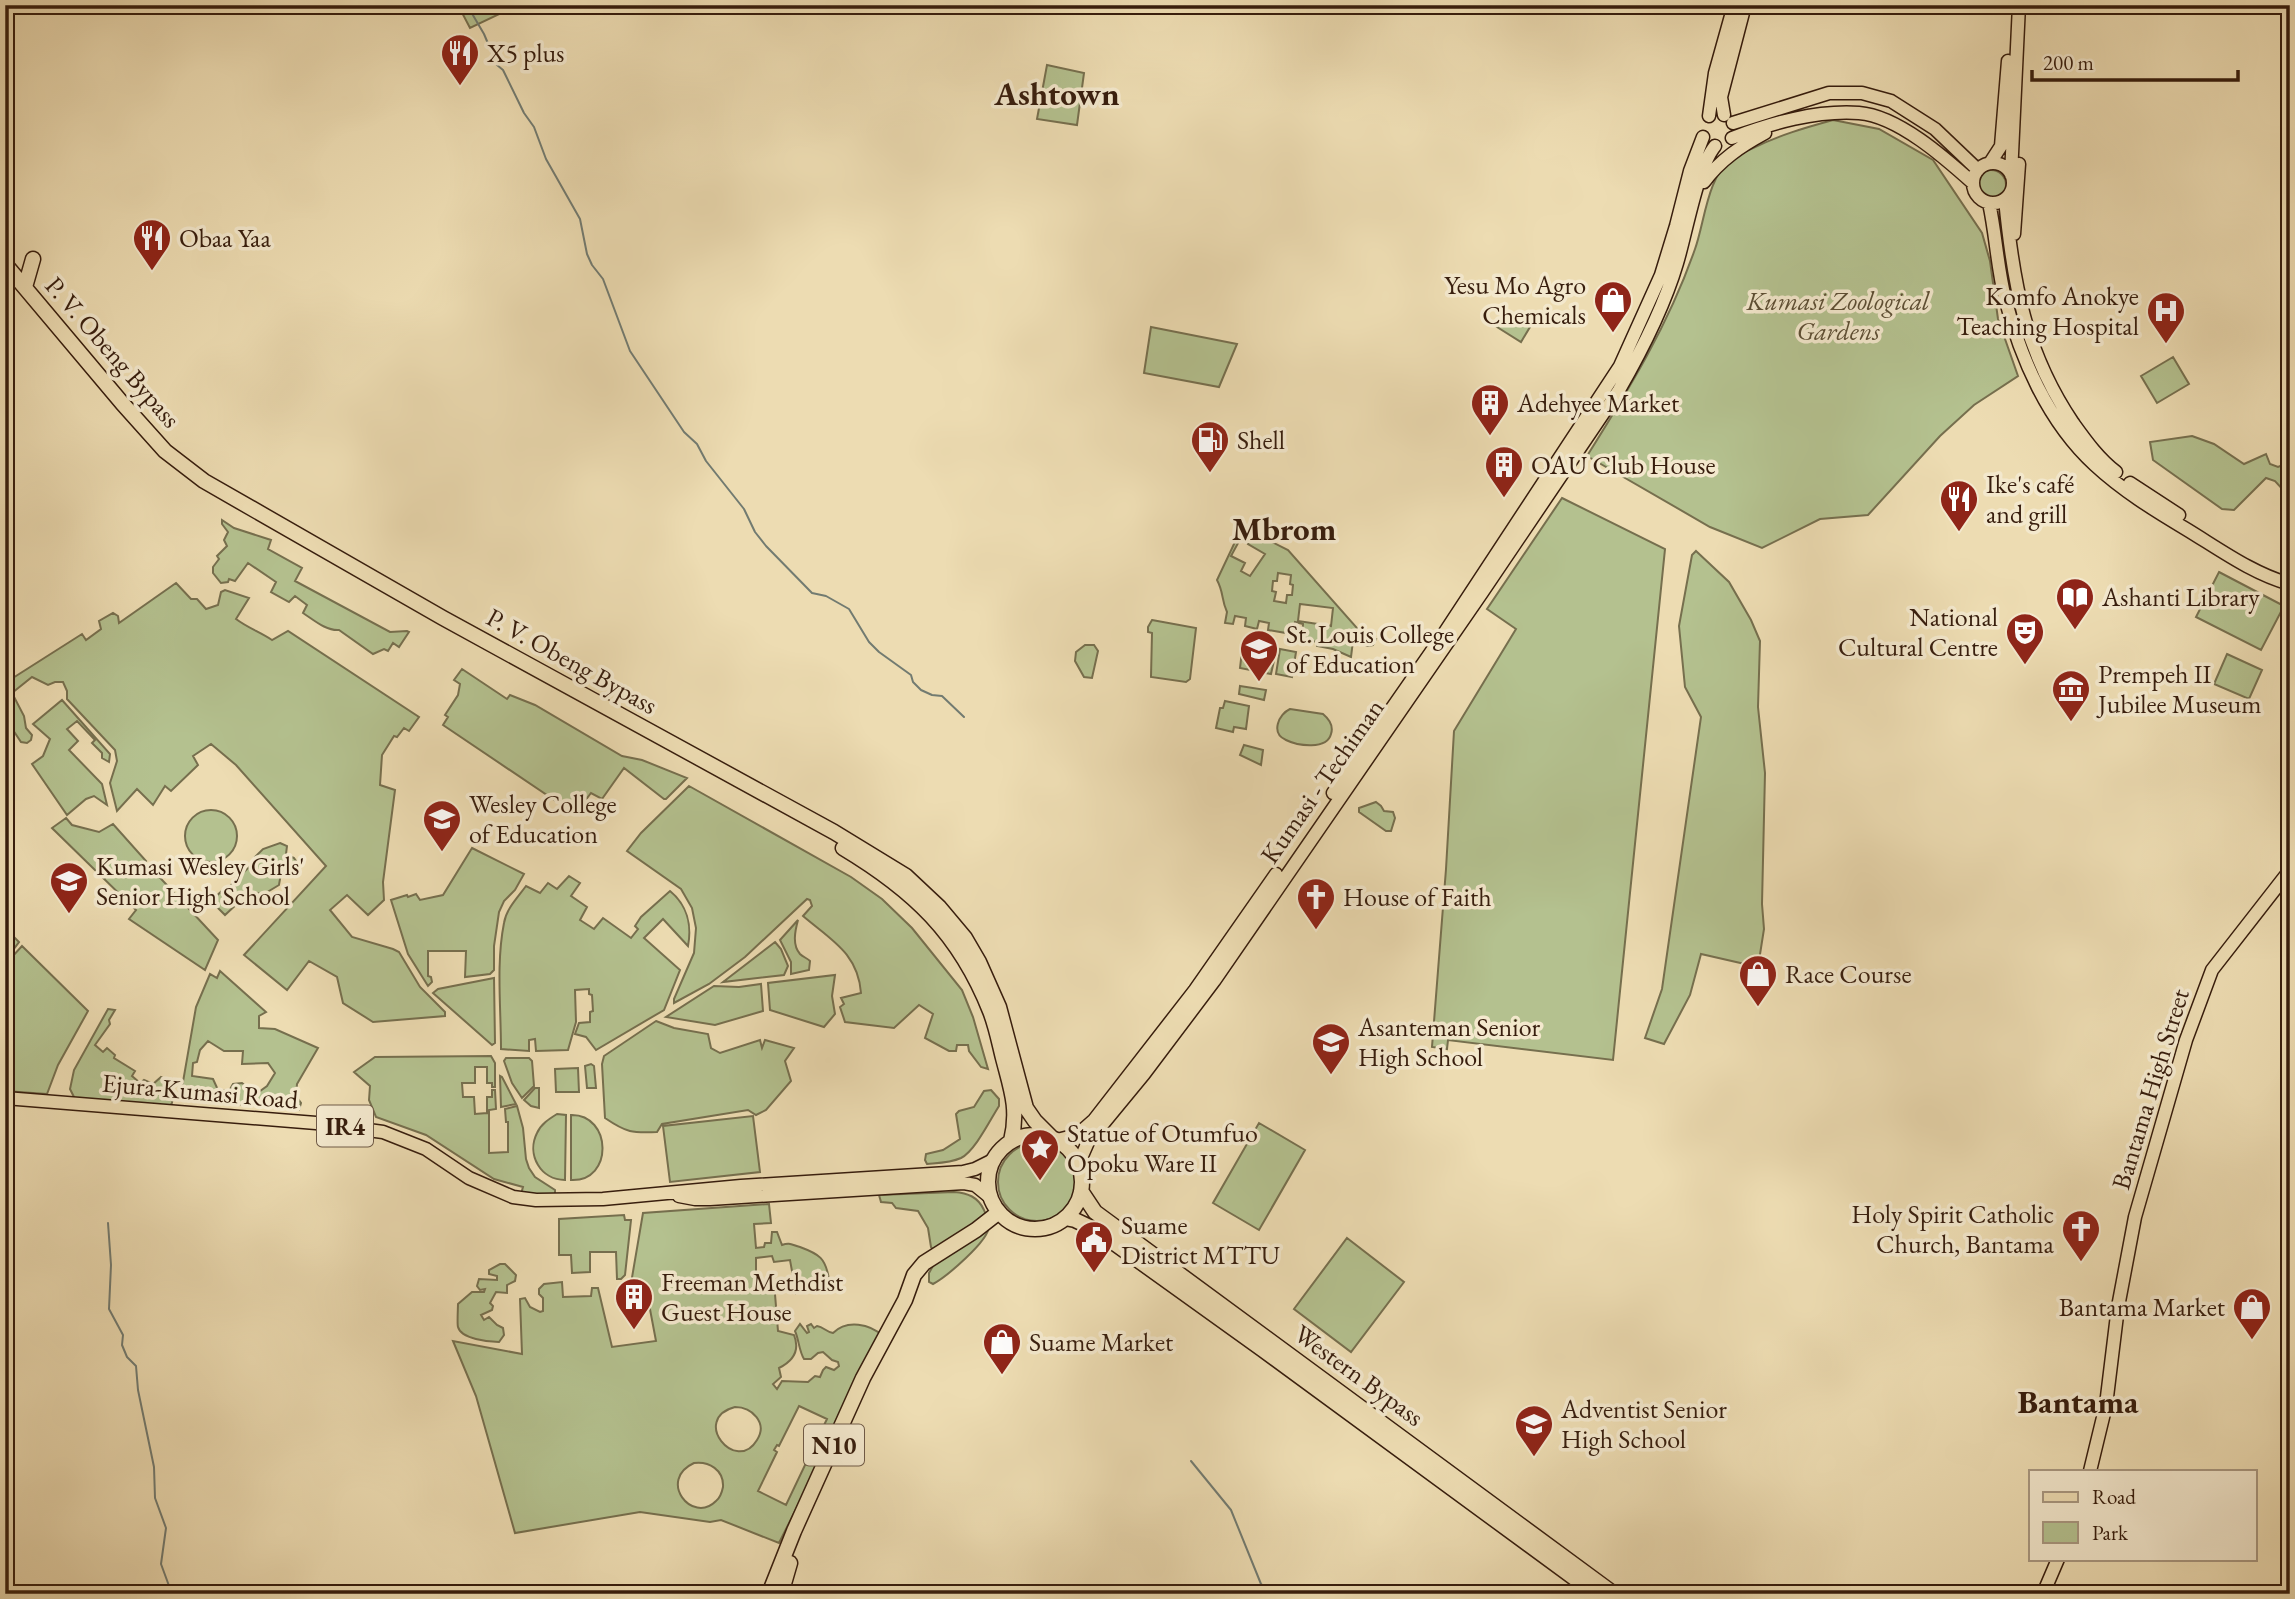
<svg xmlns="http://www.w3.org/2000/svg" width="2295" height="1599" font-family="'EB Garamond',serif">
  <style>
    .green { fill: #b4c18f; stroke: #766f4e; stroke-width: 2; fill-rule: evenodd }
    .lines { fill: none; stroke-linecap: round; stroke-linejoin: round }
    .stream { stroke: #727b71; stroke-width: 2 }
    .major-casing { stroke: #371d0d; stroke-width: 15 }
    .highway-casing { stroke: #371d0d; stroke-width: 17 }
    .major { stroke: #eddcb2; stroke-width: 12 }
    .highway { stroke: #eddcb2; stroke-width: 14 }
    .labels { text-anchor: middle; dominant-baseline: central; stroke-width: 7; stroke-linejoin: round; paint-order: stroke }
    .shield { fill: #f3e8cd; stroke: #6f5a47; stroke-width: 2 }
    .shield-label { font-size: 24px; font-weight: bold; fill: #371d0d }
    .poi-label { font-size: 26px; fill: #371d0d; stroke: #f3e8cd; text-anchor: start }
    .park-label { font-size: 26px; font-style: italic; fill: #5c4e34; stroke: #f3e8cd }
    .street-label { font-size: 26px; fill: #371d0d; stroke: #f3e8cd }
    .district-label { font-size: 33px; font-weight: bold; fill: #371d0d; stroke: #f3e8cd }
  </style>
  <rect width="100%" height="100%" fill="#eddcb2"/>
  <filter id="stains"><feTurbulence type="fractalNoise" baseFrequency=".00286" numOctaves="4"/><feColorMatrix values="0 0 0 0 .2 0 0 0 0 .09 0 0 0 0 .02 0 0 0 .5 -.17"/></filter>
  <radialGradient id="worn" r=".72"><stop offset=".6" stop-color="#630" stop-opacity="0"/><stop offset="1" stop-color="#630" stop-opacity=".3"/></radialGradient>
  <path class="green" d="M458,5H518L470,28Z
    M1047,65L1084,73L1077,125L1037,119Z
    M1833,120L1879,129L1933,160L1982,233L1990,261L1998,319L2018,376L1974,405L1940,436L1868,515L1820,519L1762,548L1710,527L1587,456C1629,389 1669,324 1695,249C1705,221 1707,176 1733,157C1739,153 1747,151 1753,148C1780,135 1804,128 1833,120Z
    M1976 185a15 15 0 1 1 30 0a15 15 0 1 1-30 0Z
    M1520,314L1533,322L1521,342L1497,327L1504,316L1513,322Z
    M1151,327L1237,344L1219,387L1144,373Z
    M2173,357L2189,384L2157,403L2141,376Z
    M2192,436L2214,444L2244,464L2266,454L2270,464L2278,467L2290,462V489L2286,493L2275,481L2266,478L2234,510L2222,509L2153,460L2150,442Z
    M1562,498L1665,549L1613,1060L1448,1040L1447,1049L1432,1047L1446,869L1454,731L1516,629L1487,609Z
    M222,520L234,528L271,540L268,549L302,568L295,581L390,632L407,631L409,632L399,647L393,643L388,651L384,649L373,654L339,630C326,631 314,620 303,613L307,605L295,596L289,602L271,592L276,582L248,563L235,581L229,579L228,582L221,583L213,573V567L219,559L217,556L227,546L224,540L228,532L222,524Z
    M1242,527L1288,550L1363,635L1376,639L1373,645L1368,646L1353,641L1351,657L1333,649L1317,646V642L1302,639L1303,624L1295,622L1294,626L1288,625L1286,633L1268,630L1269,623L1259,621L1257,629L1245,626L1246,618L1235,616L1233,624L1225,623L1227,612C1221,599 1224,593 1217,580ZM1244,532L1252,536L1248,544L1265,554L1250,576L1241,571L1245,563L1231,556ZM1278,573L1291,575L1290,584L1293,585L1292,595H1287L1286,603L1274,601L1276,592L1272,591L1273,581H1277ZM1300,604L1333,608L1331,626L1298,621Z
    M1696,551L1729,582L1751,620L1760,641L1758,707L1765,773L1762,904L1764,929L1758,967L1701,954L1690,995L1664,1044L1645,1038L1662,989L1701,717L1685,687L1679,626L1692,555Z
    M2219,572L2284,606L2261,650L2196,617Z
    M176,583L191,599H197L206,609L218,605L221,592L225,590L249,598L236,619C248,628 260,632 272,640L288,631L419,717L409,731L404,728L397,737L394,736L382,755L380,785L395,790L383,882L384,900L368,915L347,895L330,910L352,937L393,949L399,952L420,987L445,1012V1016L373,1022L343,1003L337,977L309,961L287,990L244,955L326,866L236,765L211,744L193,756L198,765L171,791L165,786L153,805L137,789L117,811L110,783L117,761L115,750L67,699V691L63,682H55L48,685L32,677L12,693L24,716L26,728L32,735L31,740L27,743L21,742L5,718V683L82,634L86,640L101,629L99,621L113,613L118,616L119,623Z
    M1152,620L1196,628L1190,679L1186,682L1151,677L1152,633L1148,632V627Z
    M1085,645H1094L1098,651L1092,678L1084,677L1075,661L1076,652Z
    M1280,649L1296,652L1292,677L1276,674Z
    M1242,651L1275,656L1271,674L1240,668Z
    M2227,654L2262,670L2249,699L2214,684Z
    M462,669L507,699L510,695L535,705L622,756L642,760L687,778L666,799H664L624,768L602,799L591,793L575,814L443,725L448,717L445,715L458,695L460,684L454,680Z
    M1240,686L1266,690L1264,700L1239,694Z
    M62,700L110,754L109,762L102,758V753L92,743L95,740L77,721L67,729L78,741L69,750L102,784L107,805L94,796L86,799L67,815L32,764L43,756L50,739L33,724Z
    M1225,701L1249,706L1246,729L1234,727L1233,732L1216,728L1220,708H1223Z
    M1290,709L1323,714C1329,719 1334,725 1331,734C1327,750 1298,746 1286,740C1270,733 1279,714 1290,709Z
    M1244,745L1263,750L1261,765L1240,755Z
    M689,786L851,877L882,899L912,928L962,990L973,1017L988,1069L981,1067L969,1051L968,1045H957L956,1051H949L925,1038L933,1014L919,1005L894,1028L845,1022L840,1007L844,1004L841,998L861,993C858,953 831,940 803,916L812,906L810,900L807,899L745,957L709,984L674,1003V999L694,953L696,928L692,908L681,889L627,851L641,833Z
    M1376,802L1381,806L1384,811L1393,812L1395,818L1391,831H1386L1359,812V808Z
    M185 836a26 26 0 1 1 52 0a26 26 0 1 1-52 0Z
    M66,818L72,825L99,832L113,824L146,861L142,865L147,870L151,868L218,940L205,970L129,919L136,910L52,828Z
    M280,843L287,846L286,854L294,858L300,867L294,874L288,875L287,870L281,873L279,885L264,894L256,893L247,900L233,893L228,888L250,866L255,867L257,863L255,857L263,849Z
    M472,848L524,874L515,890L504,901L499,912L494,946V970L490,974L465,977L466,951H428V976L431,977L432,982L428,986L408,954L391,900L407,895L408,897L416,894L420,900L443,895Z
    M569,876L580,883L571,896L587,907L580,920L594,929L603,918L631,938L638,929L635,926L641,917L670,891C687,905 692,925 688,946L663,919L644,938L680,970L664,1010L596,1050L586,1037L575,1034L579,1023L590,1022V1012L593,1011L592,995L589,994V989L575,990L576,1022L568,1050L536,1051L535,1039L529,1040V1051L501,1049C501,1008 496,963 504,923C506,909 518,897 526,886L540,893L548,883L557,889Z
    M225,888L239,902L225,915L211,901Z
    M798,920C795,931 792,945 800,954C803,957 807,958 810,961L809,970L791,974V962L780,940Z
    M5,928L19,942L10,954L5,952Z
    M775,942L781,949L788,966L784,975L723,982Z
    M22,946L88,1011L58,1065L47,1094L5,1091V993L7,992L10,957L13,956Z
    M220,971L266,1012L259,1016V1028L275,1029L318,1048L297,1084L296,1096L301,1103L299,1110L180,1099L196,1007L210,974L217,978ZM208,1041L224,1051H243L242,1064L268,1063L275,1073L267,1086L256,1094L242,1083L233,1084L229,1091L218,1090L213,1079L192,1076L193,1063L197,1062L200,1050Z
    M835,975L832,996L835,1014L824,1027L770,1010L768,983Z
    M494,978L495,1043L492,1045L433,993L438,989Z
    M761,984L763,1011L715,1025L666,1017L714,986L739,987Z
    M108,1009L115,1010L109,1020L110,1024L95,1045L103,1052L107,1048L115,1055L114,1058L135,1071L132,1076L140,1083L144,1080L153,1084L161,1077L165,1079L163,1090L173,1092L172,1103L169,1107L75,1099L70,1089L74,1070Z
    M656,1021L674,1028L708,1034L711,1048L720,1053L760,1040L762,1048L765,1040L794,1048L785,1061L791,1081L766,1110L756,1115L748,1110L662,1124L657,1132C632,1133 627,1133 605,1118L602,1064L604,1056Z
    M491,1056L495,1063V1087H492V1083H487V1067H475V1083H462L463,1097H474L475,1114L487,1113V1097H492V1090H495L496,1109L489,1110V1153L508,1152V1122H506L505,1109L517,1106L523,1128L526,1159L529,1168L535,1177L555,1190V1198L521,1194L523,1187L494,1179L426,1135L376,1117L369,1100L370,1086L354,1072L375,1057Z
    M506,1058H529L532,1061L534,1086L522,1098L512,1083L504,1061Z
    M591,1064L594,1066L596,1088H587L585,1066Z
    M578,1068L579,1092H556L555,1069Z
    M500,1076L502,1077L516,1104L501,1107Z
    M535,1088H539V1108L531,1106L524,1100Z
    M991,1090L999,1099V1106C990,1120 975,1151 961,1158C950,1163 938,1163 927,1164L925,1160L926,1154L943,1150L960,1139L956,1114L959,1111L974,1107L984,1091Z
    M557,1114L566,1115L565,1180C541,1180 526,1155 537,1133C541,1124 549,1119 557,1114Z
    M571,1115C612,1114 614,1182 571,1180Z
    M753,1116L760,1172L670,1182L663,1126Z
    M1259,1123L1305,1150L1259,1230L1213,1203Z
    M998 1182a39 39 0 1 1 78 0a39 39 0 1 1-78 0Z
    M954,1192C968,1193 978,1197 984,1210C986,1215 989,1221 989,1226C989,1241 946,1277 933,1284L929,1282V1273L938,1257L931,1247L928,1228L918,1211L896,1208L892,1203L881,1202L879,1195Z
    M769,1204L771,1223L754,1224L756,1248L764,1247L765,1243H771L772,1232H777L782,1245C790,1242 792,1245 800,1247C819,1254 826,1258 829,1280L805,1286L796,1293L790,1260L774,1262L772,1256L756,1258V1282H774L778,1331L794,1335C800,1350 793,1361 779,1368L781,1377L773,1384L777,1389L782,1381L808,1382L815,1376L820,1377L823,1370L826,1367L834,1370L839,1366L838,1362L832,1360L823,1352L818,1353L811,1359H804C799,1351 799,1340 795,1331L800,1324L807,1333L809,1332L807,1326L811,1324L814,1328L817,1326C824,1327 826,1332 833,1333C847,1319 870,1324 883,1336L779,1543L721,1520L710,1522L640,1512L515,1533L476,1396L453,1341L522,1354L520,1299L525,1298L530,1307L540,1312L543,1311V1298L539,1294V1289L544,1284L562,1282L563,1297L591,1296L592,1288H598L612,1347L656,1341L649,1304L633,1307L630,1305L628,1301L643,1213ZM799,1406L827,1419L786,1505L758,1491L777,1452L774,1450L777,1445L779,1446ZM735,1407C752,1407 768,1423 757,1440C736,1475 690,1419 735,1407ZM694,1463C709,1461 724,1470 723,1487C722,1492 720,1498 716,1501C692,1525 657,1480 694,1463Z
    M624,1215L625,1220H631L625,1275L621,1279H617L616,1252H590V1272L572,1273L571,1255H559V1219Z
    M1347,1238L1404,1282L1351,1352L1294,1309Z
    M500,1264H505L516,1275L515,1281L507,1285V1293L496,1292L490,1303L493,1306L492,1310L481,1315L484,1320L489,1317L497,1325L503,1328L504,1335L499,1342C489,1342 461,1339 458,1327C457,1324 458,1308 458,1304L472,1292H484L485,1289L480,1290L477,1286L479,1279L497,1280V1276L489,1274V1270Z"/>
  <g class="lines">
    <path class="stream" d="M467,5L484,34L497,65L503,70L524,113L534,127L546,159L580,219L587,254L592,265L603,279L630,351L684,432L697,444L706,461L744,509L755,532L766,546L812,593L826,596L849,609L869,642L879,652L911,675L913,682L921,690L932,695L942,696L964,717
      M108,1223L111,1265L109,1309L123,1335L122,1345L127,1357L136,1366L138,1390L154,1467L155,1498L166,1528L161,1564L172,1594
      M1191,1461L1231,1510L1261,1584L1274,1594"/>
    <defs>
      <path id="major" d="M1724,115L1721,97L1745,5
        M1709,116L1715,73L1734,5
        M1733,123L1829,93H1862L1891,101L1935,129L1978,170
        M1732,138C1772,123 1816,110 1859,113C1898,116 1945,158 1973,183
        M1990,163L2001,146L2008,61
        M1973 183a20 20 0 1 1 40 0a20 20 0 1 1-40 0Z
        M2011,175L2019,5
        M1704,182C1720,160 1741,146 1765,133
        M2005,199C2013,283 2025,352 2073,423C2086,441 2098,458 2116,472
        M1989,203C1996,234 1997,267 2005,298C2020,357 2048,422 2095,465C2122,490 2154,510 2186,529C2219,549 2253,574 2290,584
        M2014,234L2019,164
        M2130,483L2179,515
        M1333,793L1443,635L1620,366L1661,275L1676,226L1690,171L1703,137
        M5,1098L316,1123L383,1132L426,1149L469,1178L513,1197L536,1200L603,1199L741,1186L963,1172L975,1169L993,1160
        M1057,1140L1077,1135L1094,1120L1195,990L1276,874
        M1080,1169L1081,1158L1088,1142L1144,1074L1214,981L1481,594L1619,390C1642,350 1664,307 1677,263C1686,234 1697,168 1715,146
        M679,1196L695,1199H710L964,1183L975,1185L991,1198
        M2090,1471L2106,1405L2118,1307L2135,1217L2186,1040L2212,970L2290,870
        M2043,1594L2058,1559"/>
      <path id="highway" d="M5,264L122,403L165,451L204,481L443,618L834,832L906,876L939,907L965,938L979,962L999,1007L1026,1108L1035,1121L1052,1138
        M25,287L33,259
        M843,848C913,890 959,933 990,1011C996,1026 999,1042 1003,1058C1011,1089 1019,1109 1011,1141
        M988 1182a47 47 0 1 1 94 0a47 47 0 1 1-94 0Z
        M1081,1191L1095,1212L1614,1594
        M1065,1218L1075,1220L1096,1230L1262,1349L1596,1594
        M769,1594L794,1531L863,1378L905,1300L914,1275L924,1263L976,1230L999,1212
        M781,1594L790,1563"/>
    </defs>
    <use href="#major" class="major-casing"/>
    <use href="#highway" class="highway-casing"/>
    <use href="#major" class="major"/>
    <use href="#highway" class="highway"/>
  </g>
  <defs>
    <symbol id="restaurant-pin" viewBox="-11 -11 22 30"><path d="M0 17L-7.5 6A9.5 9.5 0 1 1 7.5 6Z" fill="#8f2418" stroke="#f3e8cd"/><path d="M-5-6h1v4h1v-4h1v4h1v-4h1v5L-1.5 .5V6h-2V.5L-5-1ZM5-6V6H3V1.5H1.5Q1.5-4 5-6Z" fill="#fff"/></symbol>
    <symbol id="shop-pin" viewBox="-11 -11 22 30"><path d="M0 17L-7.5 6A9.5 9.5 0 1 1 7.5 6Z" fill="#8f2418" stroke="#f3e8cd"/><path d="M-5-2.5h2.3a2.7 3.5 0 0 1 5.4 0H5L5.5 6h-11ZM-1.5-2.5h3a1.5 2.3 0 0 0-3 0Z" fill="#fff"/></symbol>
    <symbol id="hospital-pin" viewBox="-11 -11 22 30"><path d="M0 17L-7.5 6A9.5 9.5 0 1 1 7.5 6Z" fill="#8f2418" stroke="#f3e8cd"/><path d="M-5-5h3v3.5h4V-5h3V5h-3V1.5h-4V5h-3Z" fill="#fff"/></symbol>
    <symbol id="building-pin" viewBox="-11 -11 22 30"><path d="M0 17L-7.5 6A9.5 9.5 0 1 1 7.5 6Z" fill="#8f2418" stroke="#f3e8cd"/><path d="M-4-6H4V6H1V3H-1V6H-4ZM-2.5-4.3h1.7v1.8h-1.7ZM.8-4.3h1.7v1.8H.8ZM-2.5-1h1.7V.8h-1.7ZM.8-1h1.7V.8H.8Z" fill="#fff"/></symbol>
    <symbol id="fuel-pin" viewBox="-11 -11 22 30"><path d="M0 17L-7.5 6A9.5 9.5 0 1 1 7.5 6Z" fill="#8f2418" stroke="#f3e8cd"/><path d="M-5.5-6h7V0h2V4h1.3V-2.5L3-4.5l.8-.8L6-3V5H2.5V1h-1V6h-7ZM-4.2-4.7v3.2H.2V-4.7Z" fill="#fff"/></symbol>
    <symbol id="library-pin" viewBox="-11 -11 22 30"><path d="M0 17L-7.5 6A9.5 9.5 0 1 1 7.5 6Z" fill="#8f2418" stroke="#f3e8cd"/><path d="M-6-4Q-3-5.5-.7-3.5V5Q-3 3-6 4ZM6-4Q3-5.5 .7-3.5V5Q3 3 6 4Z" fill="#fff"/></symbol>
    <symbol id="theatre-pin" viewBox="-11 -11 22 30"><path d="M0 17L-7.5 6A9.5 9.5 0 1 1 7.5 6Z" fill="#8f2418" stroke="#f3e8cd"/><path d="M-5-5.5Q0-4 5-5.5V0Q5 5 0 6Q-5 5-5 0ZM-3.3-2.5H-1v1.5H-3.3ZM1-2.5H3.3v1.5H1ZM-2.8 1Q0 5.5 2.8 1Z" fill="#fff"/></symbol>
    <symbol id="university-pin" viewBox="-11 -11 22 30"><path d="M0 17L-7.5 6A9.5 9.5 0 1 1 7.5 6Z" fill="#8f2418" stroke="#f3e8cd"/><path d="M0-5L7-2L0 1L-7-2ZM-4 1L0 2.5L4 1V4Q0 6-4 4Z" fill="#fff"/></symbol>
    <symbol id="museum-pin" viewBox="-11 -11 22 30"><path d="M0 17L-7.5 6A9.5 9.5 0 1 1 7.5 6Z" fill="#8f2418" stroke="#f3e8cd"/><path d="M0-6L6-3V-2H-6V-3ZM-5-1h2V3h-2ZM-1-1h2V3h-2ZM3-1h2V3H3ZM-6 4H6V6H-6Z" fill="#fff"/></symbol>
    <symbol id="school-pin" viewBox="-11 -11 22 30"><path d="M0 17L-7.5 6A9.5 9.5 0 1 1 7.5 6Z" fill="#8f2418" stroke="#f3e8cd"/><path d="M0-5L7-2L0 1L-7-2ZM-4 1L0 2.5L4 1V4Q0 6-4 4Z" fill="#fff"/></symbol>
    <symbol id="church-pin" viewBox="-11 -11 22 30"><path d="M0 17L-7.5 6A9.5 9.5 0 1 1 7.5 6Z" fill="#8f2418" stroke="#f3e8cd"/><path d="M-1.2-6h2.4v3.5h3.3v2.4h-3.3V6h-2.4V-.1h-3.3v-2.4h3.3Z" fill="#fff"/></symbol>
    <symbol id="sight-pin" viewBox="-11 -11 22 30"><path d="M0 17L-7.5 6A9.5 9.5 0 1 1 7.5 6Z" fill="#8f2418" stroke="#f3e8cd"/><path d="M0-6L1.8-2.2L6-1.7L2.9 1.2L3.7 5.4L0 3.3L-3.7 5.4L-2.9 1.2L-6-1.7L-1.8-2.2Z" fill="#fff"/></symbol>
    <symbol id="civic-pin" viewBox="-11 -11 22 30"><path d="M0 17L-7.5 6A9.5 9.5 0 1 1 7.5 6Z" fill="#8f2418" stroke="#f3e8cd"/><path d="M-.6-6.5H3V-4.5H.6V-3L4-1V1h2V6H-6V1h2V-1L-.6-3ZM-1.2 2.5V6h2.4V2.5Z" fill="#fff"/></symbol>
  </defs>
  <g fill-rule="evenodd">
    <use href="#restaurant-pin" x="438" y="31" width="44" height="60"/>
    <use href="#restaurant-pin" x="130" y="216" width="44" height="60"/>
    <use href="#shop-pin" x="1591" y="278" width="44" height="60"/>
    <use href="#hospital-pin" x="2144" y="289" width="44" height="60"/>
    <use href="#building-pin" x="1468" y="381" width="44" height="60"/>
    <use href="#fuel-pin" x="1188" y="418" width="44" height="60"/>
    <use href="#building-pin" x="1482" y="443" width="44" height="60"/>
    <use href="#restaurant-pin" x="1937" y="477" width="44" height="60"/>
    <use href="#library-pin" x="2053" y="575" width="44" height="60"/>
    <use href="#theatre-pin" x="2003" y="610" width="44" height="60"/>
    <use href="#university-pin" x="1237" y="627" width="44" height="60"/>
    <use href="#museum-pin" x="2049" y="667" width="44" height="60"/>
    <use href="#university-pin" x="420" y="797" width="44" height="60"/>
    <use href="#school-pin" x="47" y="859" width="44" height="60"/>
    <use href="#church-pin" x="1294" y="875" width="44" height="60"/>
    <use href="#shop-pin" x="1736" y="952" width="44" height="60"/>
    <use href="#school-pin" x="1309" y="1020" width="44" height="60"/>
    <use href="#sight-pin" x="1018" y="1126" width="44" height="60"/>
    <use href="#church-pin" x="2059" y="1207" width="44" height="60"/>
    <use href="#civic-pin" x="1072" y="1218" width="44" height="60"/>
    <use href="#building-pin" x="612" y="1275" width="44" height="60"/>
    <use href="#shop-pin" x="2230" y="1285" width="44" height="60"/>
    <use href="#shop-pin" x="980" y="1320" width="44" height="60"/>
    <use href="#school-pin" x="1512" y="1402" width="44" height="60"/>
  </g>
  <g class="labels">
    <g class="shield">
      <rect x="317" y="1105.5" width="56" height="41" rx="5"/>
      <rect x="804" y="1424.5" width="60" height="41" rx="5"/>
    </g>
    <g class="shield-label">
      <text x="345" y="1126">IR4</text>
      <text x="834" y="1445">N10</text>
    </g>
    <g class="poi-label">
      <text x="487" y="53">X5 plus</text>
      <text x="179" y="238">Obaa Yaa</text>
      <text x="1586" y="285" text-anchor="end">Yesu Mo Agro<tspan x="1586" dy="30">Chemicals</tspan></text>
      <text x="2139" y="296" text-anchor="end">Komfo Anokye<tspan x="2139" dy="30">Teaching Hospital</tspan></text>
      <text x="1517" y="403">Adehyee Market</text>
      <text x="1237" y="440">Shell</text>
      <text x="1531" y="465">OAU Club House</text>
      <text x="1986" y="484">Ike's café<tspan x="1986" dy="30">and grill</tspan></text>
      <text x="2102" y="597">Ashanti Library</text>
      <text x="1998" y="617" text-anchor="end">National<tspan x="1998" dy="30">Cultural Centre</tspan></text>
      <text x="1286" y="634">St. Louis College<tspan x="1286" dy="30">of Education</tspan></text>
      <text x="2098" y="674">Prempeh II<tspan x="2098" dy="30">Jubilee Museum</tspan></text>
      <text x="469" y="804">Wesley College<tspan x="469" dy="30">of Education</tspan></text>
      <text x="96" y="866">Kumasi Wesley Girls'<tspan x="96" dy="30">Senior High School</tspan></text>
      <text x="1343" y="897">House of Faith</text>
      <text x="1785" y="974">Race Course</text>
      <text x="1358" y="1027">Asanteman Senior<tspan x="1358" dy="30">High School</tspan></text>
      <text x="1067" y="1133">Statue of Otumfuo<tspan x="1067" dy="30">Opoku Ware II</tspan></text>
      <text x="2054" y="1214" text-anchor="end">Holy Spirit Catholic<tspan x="2054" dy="30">Church, Bantama</tspan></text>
      <text x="1121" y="1225">Suame<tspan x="1121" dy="30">District MTTU</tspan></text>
      <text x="661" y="1282">Freeman Methdist<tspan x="661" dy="30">Guest House</tspan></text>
      <text x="2225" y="1307" text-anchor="end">Bantama Market</text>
      <text x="1029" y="1342">Suame Market</text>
      <text x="1561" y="1409">Adventist Senior<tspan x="1561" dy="30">High School</tspan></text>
    </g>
    <g class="park-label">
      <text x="1838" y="301">Kumasi Zoological<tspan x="1838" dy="30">Gardens</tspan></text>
    </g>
    <g class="street-label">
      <text transform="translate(113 352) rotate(49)">P. V. Obeng Bypass</text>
      <text transform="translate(572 661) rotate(29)">P. V. Obeng Bypass</text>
      <text transform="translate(1322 781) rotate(-55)">Kumasi - Techiman</text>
      <text transform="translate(2150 1089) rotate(-73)">Bantama High Street</text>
      <text transform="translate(200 1091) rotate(5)">Ejura-Kumasi Road</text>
      <text transform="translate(1359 1375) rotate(36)">Western Bypass</text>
    </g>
    <g class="district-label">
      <text x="1057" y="93">Ashtown</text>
      <text x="1284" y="528">Mbrom</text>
      <text x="2078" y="1401">Bantama</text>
    </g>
  </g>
  <rect width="2295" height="1599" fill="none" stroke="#eddcb2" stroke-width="28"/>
  <rect x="7" y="7" width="2281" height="1585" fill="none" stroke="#371d0d" stroke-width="3.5"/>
  <rect x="14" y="14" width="2267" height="1571" fill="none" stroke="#371d0d" stroke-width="2"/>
  <rect x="2029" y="1470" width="228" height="91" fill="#f3e8cd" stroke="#a89780" stroke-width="2"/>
  <rect x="2043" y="1492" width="35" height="10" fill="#eddcb2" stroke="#a89780" stroke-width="2"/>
  <text x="2092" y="1504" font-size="21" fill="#371d0d">Road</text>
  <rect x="2043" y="1522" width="35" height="21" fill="#b4c18f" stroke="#a89780" stroke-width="2"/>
  <text x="2092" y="1540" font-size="21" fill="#371d0d">Park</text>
  <path d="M2032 70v10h206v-10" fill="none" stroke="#371d0d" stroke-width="3.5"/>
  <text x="2043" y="70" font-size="21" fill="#371d0d" stroke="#f3e8cd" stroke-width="5" paint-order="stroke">200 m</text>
  <rect width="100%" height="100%" filter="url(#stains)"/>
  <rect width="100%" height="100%" fill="url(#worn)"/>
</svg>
